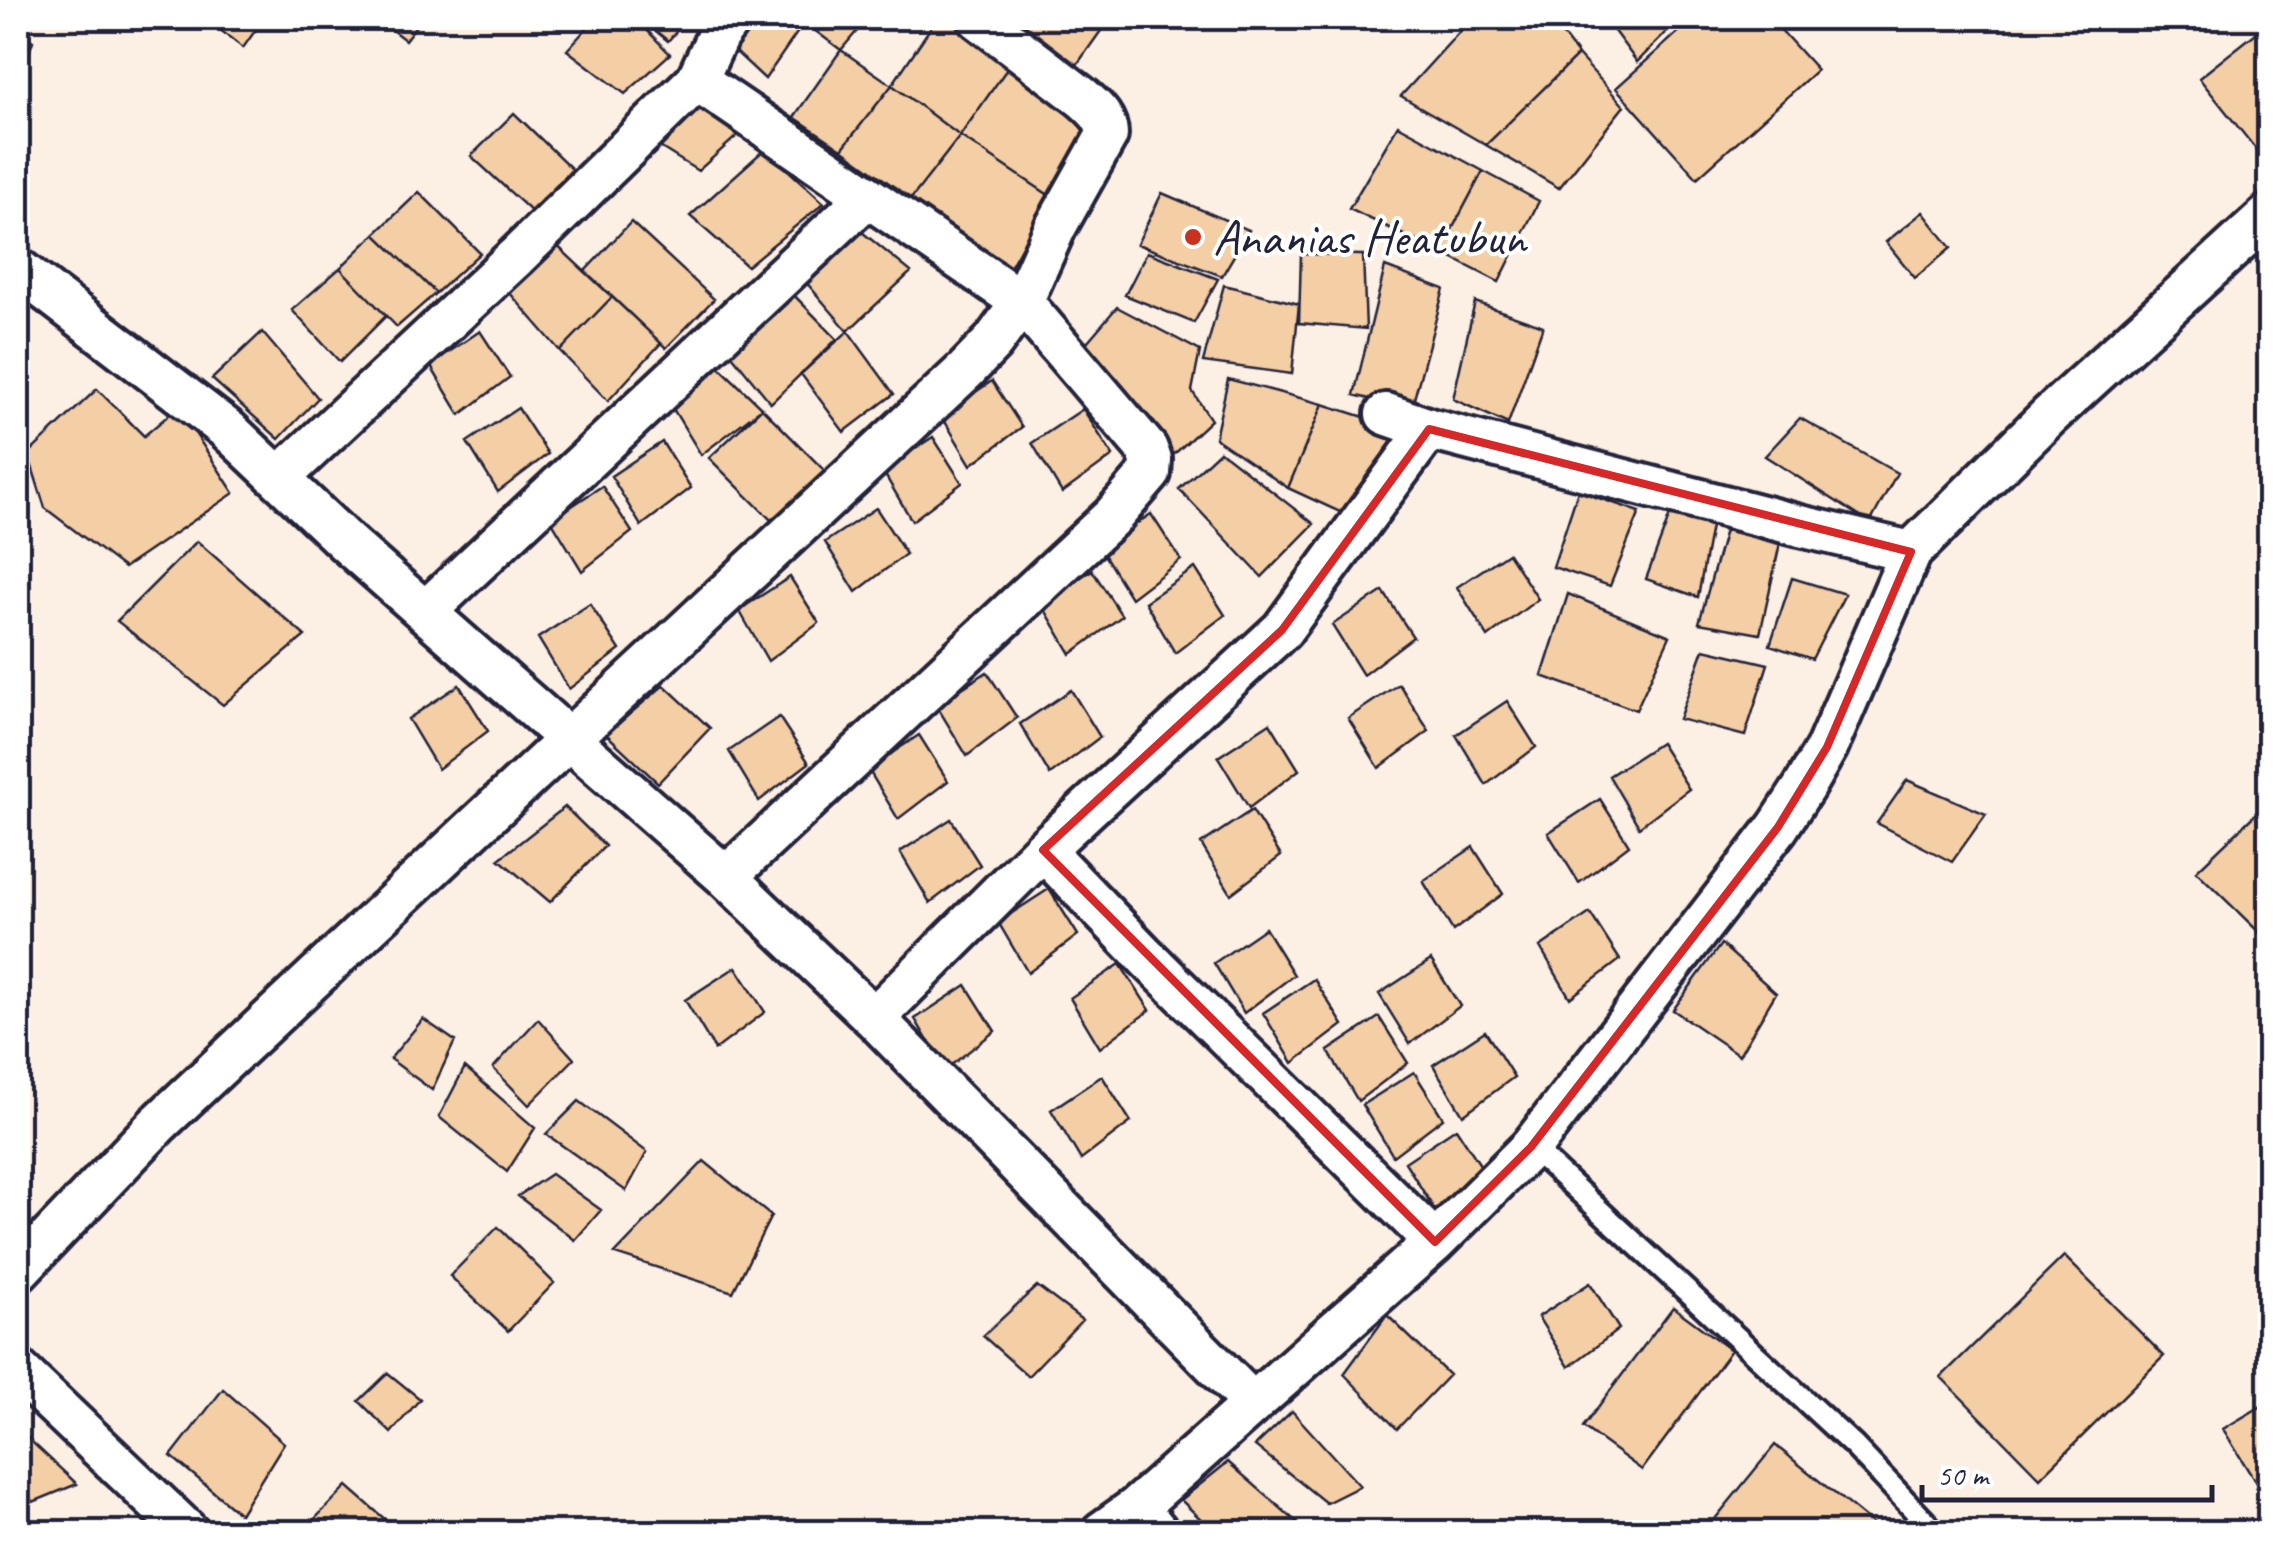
<svg xmlns="http://www.w3.org/2000/svg" width="2287" height="1550" font-family="Caveat,sans-serif">
  <style>
    .building { fill: #f4cea4; stroke: #22223b; stroke-width: 2.5 }
    .lines { fill: none; stroke-linecap: round; stroke-linejoin: round }
    .lane-casing { stroke: #22223b; stroke-width: 28 }
    .street-casing { stroke: #22223b; stroke-width: 48 }
    .lane { stroke: #fff; stroke-width: 20 }
    .street { stroke: #fff; stroke-width: 40 }
    .marked { fill: none; stroke: #d62828; stroke-width: 8; stroke-linejoin: round }
    .poi-dot { fill: #c8321e; stroke: #fff; stroke-width: 4 }
    .labels { text-anchor: middle; dominant-baseline: central; stroke-width: 8; stroke-linejoin: round; paint-order: stroke }
    .poi-label { font-size: 50px; fill: #22223b; stroke: #fff; text-anchor: start }
  </style>
  <rect width="100%" height="100%" fill="#fcf0e4"/>
  <filter id="ink" filterUnits="userSpaceOnUse"><feTurbulence type="fractalNoise" baseFrequency=".01" numOctaves="2"/><feDisplacementMap in="SourceGraphic" scale="20" xChannelSelector="R" yChannelSelector="G"/><feConvolveMatrix kernelMatrix="1 2 1 2 8 2 1 2 1" color-interpolation-filters="sRGB"/></filter>
  <g filter="url(#ink)">
    <path class="building" d="M205,18H264L243,48Z
      M376,18H422L405,40Z
      M596,18H635L670,54L625,94L567,50Z
      M640,18H688L668,41Z
      M737,18H787L799,30L765,79L722,39Z
      M798,18H868L841,50Z
      M937,18H947L1011,63L960,136L892,85Z
      M1006,18H1110L1076,66Z
      M1472,18H1550L1578,55L1486,145L1401,96Z
      M1613,18H1675L1678,21L1637,62L1608,23Z
      M1694,18H1770L1817,70L1697,178L1616,88Z
      M2270,22V167L2199,78Z
      M18,31L33,41L18,83Z
      M841,50L892,85L842,149L794,117Z
      M1578,55L1624,106L1559,188L1486,145Z
      M1011,63L1089,120L1050,196L960,136Z
      M892,85L960,136L911,199L842,149Z
      M699,92L737,136L698,171L655,144Z
      M514,113L572,169L533,213L471,156Z
      M1398,125L1483,171L1440,252L1349,209Z
      M960,136L1050,196L1009,269L911,199Z
      M765,149L824,203L747,266L690,216Z
      M1483,171L1539,201L1499,282L1440,252Z
      M419,192L480,253L436,293L375,234Z
      M1162,193L1249,230L1222,276L1137,244Z
      M1923,212L1951,248L1915,278L1886,242Z
      M631,222L714,299L666,348L585,271Z
      M851,223L911,272L848,331L799,274Z
      M375,234L436,293L397,327L340,268Z
      M549,238L612,297L560,351L503,285Z
      M1147,252L1218,279L1194,323L1125,295Z
      M1301,254L1363,255L1366,329L1299,323Z
      M1385,267L1444,289L1411,410L1354,395Z
      M340,268L386,316L340,362L292,310Z
      M1224,285L1299,304L1292,374L1203,362Z
      M785,286L837,339L771,403L724,345Z
      M612,297L661,343L608,401L560,351Z
      M1475,302L1543,326L1508,424L1453,399Z
      M1117,307L1200,351L1192,391L1211,420L1169,459L1076,355Z
      M480,331L510,377L460,415L430,365Z
      M848,331L894,394L844,432L801,374Z
      M262,332L318,398L279,439L212,379Z
      M710,358L762,408L701,455L670,404Z
      M1228,379L1323,404L1288,488L1215,438Z
      M992,381L1022,427L971,465L941,415Z
      M97,389L144,436L178,407L234,493L124,568L45,508L28,454Z
      M1323,404L1412,432L1357,520L1288,488Z
      M518,408L548,454L498,492L467,442Z
      M762,408L828,474L777,526L709,458Z
      M1083,409L1113,456L1062,493L1032,443Z
      M1800,418L1897,473L1870,523L1765,456Z
      M933,437L962,483L912,521L882,470Z
      M662,442L691,488L641,526L611,476Z
      M1220,451L1314,524L1262,577L1179,489Z
      M602,486L632,532L582,571L551,520Z
      M1578,491L1640,512L1610,586L1553,567Z
      M876,508L906,554L856,592L825,542Z
      M1671,512L1711,526L1698,597L1646,579Z
      M1151,514L1181,560L1131,598L1100,548Z
      M1725,530L1780,543L1760,634L1699,623Z
      M197,541L305,636L223,705L117,621Z
      M1508,553L1538,599L1488,637L1457,587Z
      M1195,568L1225,615L1175,653L1145,602Z
      M1092,570L1122,616L1071,654L1041,603Z
      M790,577L819,623L768,661L739,610Z
      M1792,578L1845,594L1812,659L1770,645Z
      M1383,591L1413,637L1363,675L1332,625Z
      M1568,594L1670,636L1636,710L1542,676Z
      M590,604L620,650L569,689L538,638Z
      M1704,649L1768,664L1745,736L1679,719Z
      M987,672L1017,718L967,756L936,705Z
      M1399,684L1429,731L1379,768L1348,718Z
      M459,685L488,731L438,769L408,719Z
      M664,685L710,728L658,783L606,734Z
      M1071,690L1100,737L1050,775L1020,724Z
      M1507,701L1536,747L1486,785L1456,735Z
      M779,717L809,763L759,801L729,751Z
      M1270,723L1299,770L1249,808L1218,757Z
      M919,735L948,781L898,819L868,769Z
      M1660,743L1689,789L1639,827L1609,776Z
      M1907,780L1986,814L1952,862L1877,823Z
      M1600,799L1629,845L1579,883L1548,833Z
      M2270,800V943L2196,871Z
      M565,807L605,846L550,902L499,859Z
      M1252,810L1281,856L1231,894L1201,844Z
      M951,819L980,865L930,903L900,852Z
      M1473,847L1503,894L1453,931L1423,881Z
      M1049,889L1078,935L1028,973L998,922Z
      M1590,913L1620,960L1570,998L1540,947Z
      M1265,928L1294,975L1244,1013L1214,963Z
      M1721,944L1776,993L1739,1055L1673,1010Z
      M1431,960L1460,1006L1410,1044L1379,994Z
      M1120,964L1150,1010L1100,1048L1070,998Z
      M736,967L765,1012L715,1050L685,1000Z
      M1314,979L1343,1025L1293,1063L1263,1013Z
      M966,985L995,1031L945,1070L915,1019Z
      M1379,1017L1408,1063L1358,1101L1328,1051Z
      M423,1019L455,1041L432,1090L390,1059Z
      M538,1019L574,1059L529,1105L493,1068Z
      M1485,1031L1514,1077L1463,1115L1433,1065Z
      M465,1067L535,1128L507,1172L439,1117Z
      M1414,1072L1443,1118L1393,1156L1362,1105Z
      M1102,1076L1131,1122L1081,1160L1051,1110Z
      M579,1101L647,1152L626,1191L546,1134Z
      M1456,1128L1486,1174L1436,1212L1405,1162Z
      M704,1161L771,1216L733,1292L615,1254Z
      M551,1174L601,1210L575,1240L518,1196Z
      M498,1227L554,1283L508,1331L450,1276Z
      M2064,1256L2164,1356L2040,1478L1941,1377Z
      M1590,1283L1619,1329L1569,1367L1538,1317Z
      M1037,1286L1082,1320L1028,1376L983,1336Z
      M1673,1307L1731,1350L1642,1470L1583,1427Z
      M1387,1315L1449,1375L1397,1429L1344,1374Z
      M388,1373L420,1399L391,1433L359,1401Z
      M223,1389L284,1443L240,1514L171,1456Z
      M2270,1401V1506L2223,1429Z
      M1292,1411L1360,1486L1326,1503L1255,1446Z
      M18,1429L77,1484L33,1502L18,1487Z
      M1775,1445L1875,1526L1869,1532L1706,1530Z
      M1228,1462L1308,1532H1214L1181,1500Z
      M347,1486L387,1521L380,1532L304,1530Z"/>
    <g class="lines">
      <defs>
        <path id="lane" d="M1531,1147L1854,1446L1935,1532"/>
        <path id="street" d="M697,80L1022,302L1147,449L1151,460L1150,473L1113,516L726,877
          M18,269L228,430L347,543L569,739L965,371L993,342L1022,302L1055,228L1107,135C1107,118 1094,108 1083,98L978,18
          M1386,414L1429,429L1800,526L1911,552
          M279,478L516,257L697,80L718,35L731,18
          M426,611L866,198
          M1043,850L1147,958L1435,1242
          M874,1018L1043,850L1282,630L1429,429
          M18,1271L158,1124L569,739L726,877L874,1018L1252,1403
          M18,1370L188,1532
          M1102,1532L1137,1507
          M1158,1532L1137,1507L1435,1242L1531,1147L1778,827L1804,787L1827,747L1911,552L2049,416L2270,214"/>
      </defs>
      <use href="#lane" class="lane-casing"/>
      <use href="#street" class="street-casing"/>
      <use href="#lane" class="lane"/>
      <use href="#street" class="street"/>
    </g>
  </g>
  <path class="marked" d="M1429,429L1911,552L1827,747L1778,827L1531,1147L1435,1242L1043,850L1282,630Z"/>
  <circle class="poi-dot" cx="1193" cy="237" r="10"/>
  <g class="labels">
    <g class="poi-label">
      <text x="1213" y="237">Ananias Heatubun</text>
    </g>
  </g>
  <rect width="2287" height="1550" fill="none" stroke="#fff" stroke-width="60"/>
  <rect x="30" y="30" width="2227" height="1490" fill="none" stroke="#22223b" stroke-width="4" filter="url(#ink)"/>
  <path d="M1922 1485v15h290v-15" fill="none" stroke="#22223b" stroke-width="5"/>
  <text x="1937" y="1485" font-size="30" fill="#22223b" stroke="#ffffff" stroke-width="8" paint-order="stroke">50 m</text>
</svg>
